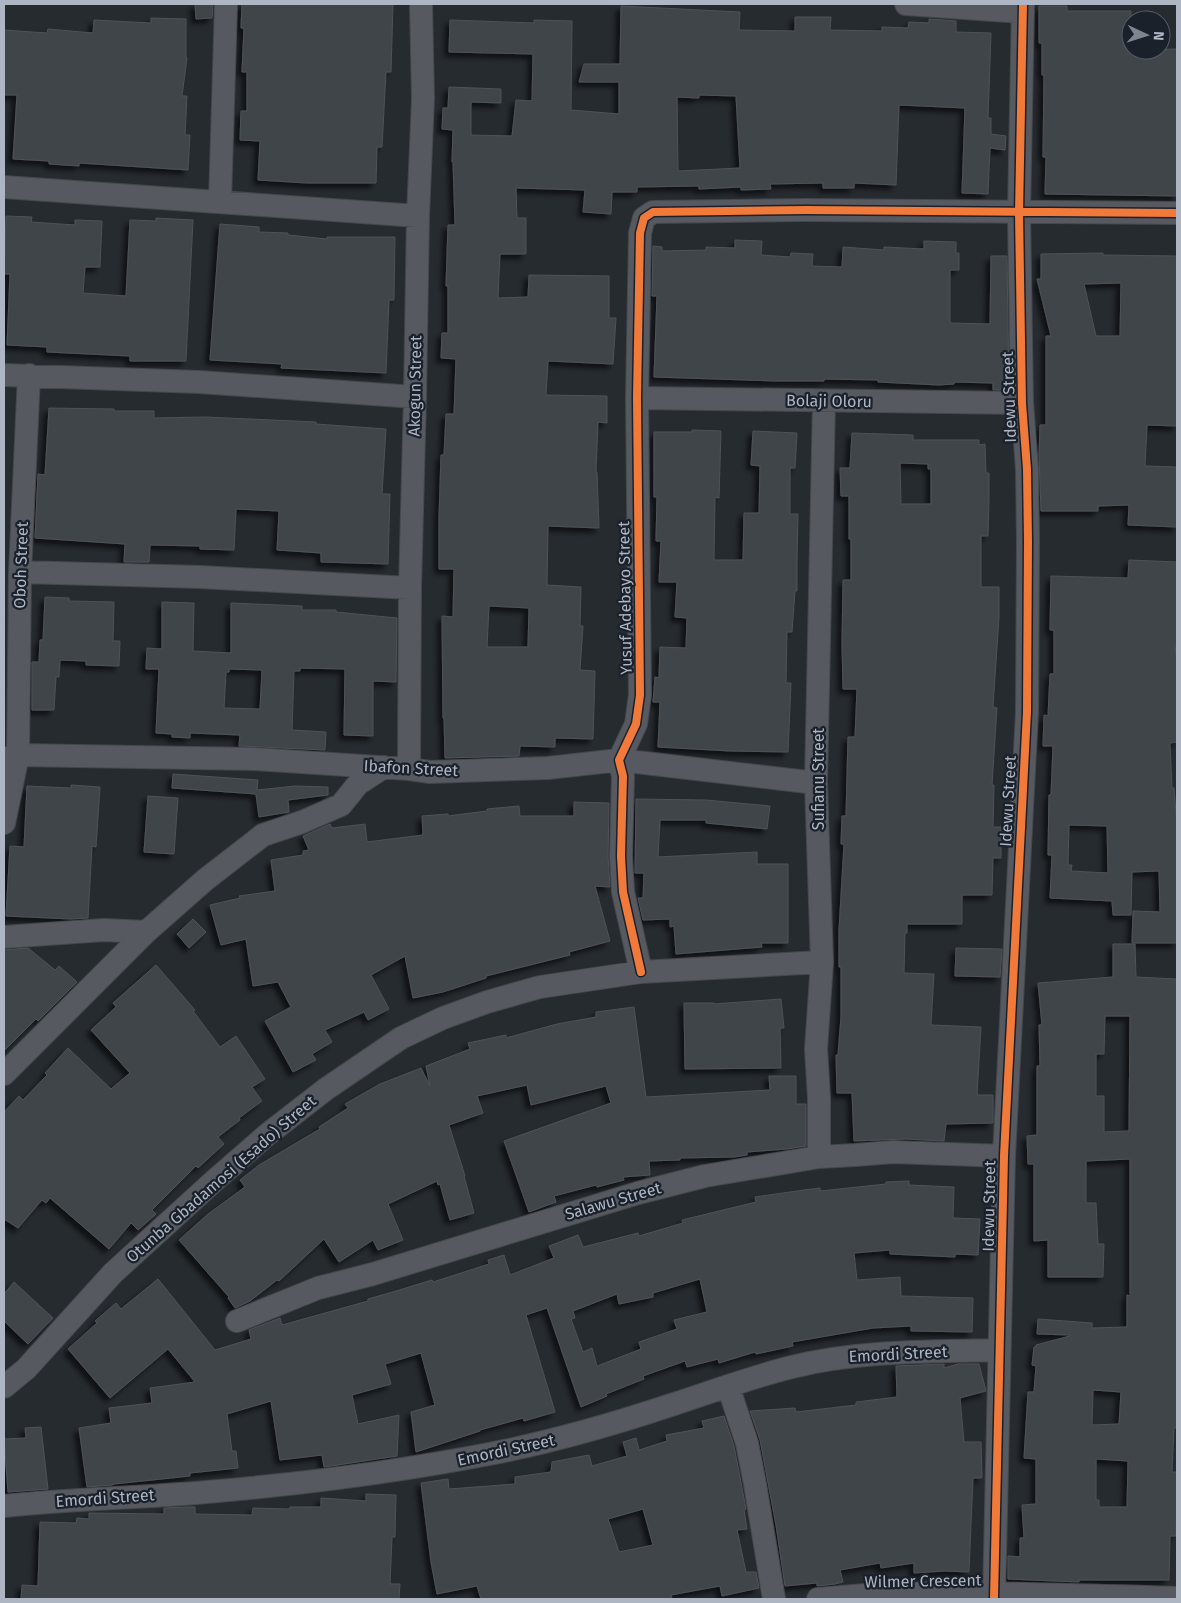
<svg xmlns="http://www.w3.org/2000/svg" width="1181" height="1603" font-family="'Fira Sans',sans-serif">
  <style>
    .building { fill: #41454a; stroke: #4e5259; fill-rule: evenodd; filter: url(#shadow) }
    .lines { fill: none; stroke-linecap: round; stroke-linejoin: round }
    .minor-casing { stroke: #44474b; stroke-width: 24 }
    .minor { stroke: #56595f; stroke-width: 22 }
    .cycleway-casing { stroke: #1a212b; stroke-width: 11 }
    .cycleway { stroke: #f17a3a; stroke-width: 8 }
    .labels { text-anchor: middle; dominant-baseline: central; stroke-width: 4.5; stroke-linejoin: round; paint-order: stroke }
    .street-label { font-size: 16px; fill: #afb6c3; stroke: #1a212b }
  </style>
  <defs>
    <filter id="shadow"><feDropShadow dx="-4.5" dy="4.5" stdDeviation="2.5" flood-color="#0009"/></filter>
  </defs>
  <rect width="100%" height="100%" fill="#262b30"/>
  <path class="building" d="M195,4H213L212,18L196,19Z
    M242,4H393L391,72H386L382,147H377L376,183H307L258,180L260,141L240,140L241,111H247V72H242L244,28H241Z
    M621,6L740,12L739,30L795,31V17H831L830,30L882,31V27L908,28L909,22L929,23V19L956,21V32L991,33L988,118H991V134L1006,136L1005,150L990,148L988,194L962,193L965,108L899,105L896,185L854,183V188H823V183L770,184L771,189L741,190V187L699,189V186L637,187V192H612L611,214L583,212L585,190L516,188L517,218H526V254H500L498,298L528,297L529,275L609,276V318H616L613,364L548,361L546,395L607,396V423L598,422L596,472H597L599,528L548,526L547,585L581,587L580,626H583L580,670L595,671L593,739L555,738V747L520,746L519,756L445,758L444,718H443L442,616L453,617L454,569H439V518L441,455H444L446,414H454L456,359L441,358L442,333H448V286H446L448,225H455L453,162H452L453,130L442,129L443,108H448L449,87L501,89V103L471,102V135L512,136L516,100L532,101L533,54L449,52L450,20L534,23V20L572,21L571,110L619,114V82H579L584,64H620ZM699,95L736,96L740,168L678,171L677,97L699,98ZM489,606L529,608L528,647H487Z
    M1039,6H1067V11H1131V50L1177,49V196L1045,194L1046,157H1043L1044,75H1042V43H1039Z
    M151,18L186,19V58H187L182,96H187L185,135H190L188,170L79,163V166L49,164V161L13,159L17,95H4V30L47,33L48,29L93,33L94,20L151,23Z
    M6,216L32,217L31,222L75,225V220L102,221L100,267H85L83,293L126,296L130,220L156,221V218L193,220L186,361H130V356L47,352V347L7,345L10,274H4Z
    M220,224L259,227V232L288,233V235L327,239V237H395L394,300H389L386,373L281,368L282,364L210,360Z
    M735,240L762,241L761,255L790,257L791,253L813,254L812,266L842,267L843,247L884,250V247L924,249V241L956,242V253H959V270H950V323L990,324L991,256H1007L1009,390H993V383L954,382V384L939,385L878,382V380L824,379V381H777L654,377L657,296H652L653,246L662,247V251L706,250V247L735,248Z
    M1103,253V255L1177,256V426L1147,425L1145,466L1177,467V527L1128,525L1129,505L1098,506V511H1041L1039,455L1040,425H1046V336H1051L1037,279H1041V254ZM1121,283L1120,336H1096L1084,284Z
    M49,408L114,409V411H154V418L205,417L316,422V424L386,429L382,494H390L388,564L321,562V553L277,550L279,511L236,509L234,550L200,549V546L150,545L149,562H124L125,544L35,538L38,474L45,475Z
    M692,430L721,431L719,498L715,497L714,560H743L744,513H759L760,466L751,465L753,431L797,433L795,468H790V514H798L797,561V591H795L792,632H787L786,683H791L788,752L730,751L658,747L660,702H653L655,677L659,678L660,647L686,648L687,618L675,617L677,582H659L661,541H656L657,497H654V432H692Z
    M852,433L913,435V440H979V445L985,444L986,473H989V500L988,536H981V587H999V617L993,707L997,708L992,785H994L993,827H1001V858H993L992,895H962V924H907V933H905L904,973L934,974L931,1025L981,1027L977,1095H993V1123L946,1124L944,1141L905,1139L854,1141L852,1093H837L836,1055H838L841,1017V967H839V930L844,844H841L842,816H846L848,737H855L857,689H843L842,643L843,580H851V539H849V496H841L840,468H850ZM900,463L928,464V469H931V504H901Z
    M1129,560L1177,562V646H1175L1177,662V742L1170,743L1172,788H1174L1177,825V943H1132L1133,911L1160,912L1159,871L1132,872L1131,915H1113L1112,901L1050,898L1052,855H1048L1049,795H1051L1053,746H1043L1044,715L1048,716L1050,674H1054V630H1050L1051,576L1128,578ZM1069,825L1107,826L1108,873L1071,871L1072,865H1068Z
    M45,597L69,598V601L114,602L113,641H120L119,666L86,665V661L60,660L59,677H56L54,710H32V662H39L40,640H43Z
    M162,602L194,603L193,651L231,653V603L302,606V610H336V612L397,618L396,682L373,681V736L344,735L345,669L300,668V671H294L292,730L326,732L325,750L239,746L240,735L190,733V738L172,737V734L156,733L159,669H146L147,648L162,649ZM229,669L262,670L260,709L224,708L226,672H229Z
    M173,774L258,780L257,790L295,786L328,787V795L288,800L289,812L259,817L256,794L172,788Z
    M71,785L100,787L96,847L92,846L88,918L71,919L6,916L10,846L24,847L27,786L71,788Z
    M148,796L178,798L174,854L144,852Z
    M636,799L706,800L770,806L767,829L706,823V820H660L658,857L757,852V864H788V943H761L762,947L676,954L674,926L670,927V919L643,920L638,898H643L644,873H635Z
    M574,802L609,803L608,856L610,887L595,886L610,941L569,952L570,955L486,976V978L443,992L413,998L405,956L371,975L389,1009L368,1020L364,1012L325,1030L332,1042L312,1054L316,1060L293,1072L265,1021L291,1007L278,982L253,986L246,939L221,945L210,905L240,898L239,896L275,891L271,860L303,855V851L309,850L303,836L330,824L332,828L365,824L367,842L423,835L422,816L448,814V816L487,811V809L519,806L520,816H574Z
    M193,919L206,932L189,948L177,934Z
    M1113,944H1135L1136,977L1177,979V1428H1174L1172,1472H1177V1501L1176,1536H1170L1169,1580H1079V1582L1008,1579V1556L1020,1557V1538H1024L1022,1505L1036,1504V1459L1024,1458L1028,1392H1034L1036,1366L1032,1365L1034,1347H1036V1345L1070,1336V1335L1037,1334L1038,1319L1092,1323V1328L1127,1327V1295L1130,1296V1159L1086,1161V1203H1096L1098,1244H1104L1103,1277H1048V1240L1034,1241V1164H1028L1027,1136L1037,1135V1066H1040L1039,1025H1042L1038,983L1113,977ZM1105,1016H1130L1129,1131L1104,1132V1096H1096V1054H1104ZM1093,1390L1121,1392L1119,1424L1092,1425ZM1096,1459L1128,1461L1127,1507H1099V1500H1096Z
    M28,948L55,970L59,966L77,982L38,1021L36,1019L4,1051V950Z
    M956,948L1002,949L1000,977L955,976Z
    M156,965L195,1010L193,1011L220,1047L236,1036L265,1079L252,1087L262,1101L239,1118L240,1120L218,1137L224,1144L198,1168L196,1166L152,1210L156,1214L138,1230L131,1223L109,1249L50,1198L46,1203L42,1200L18,1228L4,1219V1112L19,1096L23,1100L47,1075L45,1073L68,1048L111,1089L130,1073L91,1030L116,1007L113,1003Z
    M781,999L784,1028H780L781,1068L685,1069L684,1003H714V1004Z
    M634,1007L646,1097L770,1090L769,1076H796V1104H806V1146L787,1149L747,1152V1155L734,1157L680,1158V1160L649,1161L650,1175L623,1177L624,1180L597,1187L596,1185L554,1196L556,1202L529,1212L504,1141L611,1103L606,1086L531,1105L527,1085L477,1096L483,1113L449,1125L465,1176H464L474,1213L450,1220L440,1184L438,1185L437,1181L388,1204L403,1240L378,1250L373,1240L339,1262L324,1239L279,1281L277,1280L250,1301L235,1308L228,1298L229,1297L179,1240L208,1214L245,1187L240,1180L259,1165L320,1129L319,1127L348,1108L345,1104L380,1084L421,1068L430,1086L426,1066L470,1049L468,1043L506,1035V1038L557,1024L596,1017V1012Z
    M909,1181V1185L954,1187L953,1218L980,1219L978,1255L955,1254V1257L890,1254V1250L854,1253L857,1280L900,1277L901,1296L973,1298L972,1332L911,1331V1326L873,1328L792,1342L793,1346L756,1354L755,1352L719,1363L718,1359L687,1367L685,1361L643,1376L644,1379L606,1394L607,1396L581,1407L547,1308L526,1315L555,1412L524,1421L523,1418L480,1430V1431L416,1452L411,1412L435,1405L421,1353L385,1364L391,1384L352,1395L358,1424L399,1415L397,1456L324,1467L322,1455L280,1460L271,1401L227,1414L232,1451H236L238,1468L190,1473V1476L114,1484L112,1485L87,1487L79,1428L111,1423L109,1408L152,1403L150,1388L195,1382L168,1349L110,1398L68,1349L97,1323L95,1321L116,1303L121,1309L158,1279L215,1350L251,1339L249,1330L280,1318L282,1325L368,1301V1299L396,1291L432,1280L433,1282L489,1264L488,1260L504,1255L510,1275L554,1258L549,1246L578,1235L583,1247L638,1233L639,1236L683,1223L682,1220L756,1202L755,1197L804,1190L820,1188V1191L886,1184V1182ZM700,1279L707,1312L674,1320L677,1329L639,1342L641,1349L597,1366L592,1348L583,1352L571,1319L575,1318L573,1311L617,1294L619,1304L653,1297V1293Z
    M14,1282L53,1318L28,1344L4,1321V1294Z
    M944,1364V1368L958,1364H979L986,1391L960,1398L964,1442H981L982,1478H973L969,1572L945,1571L914,1573V1563L881,1568L880,1563L840,1570L843,1582L835,1584L817,1586V1583L785,1586L776,1525L760,1440L750,1411L795,1408L796,1412L856,1405V1402L897,1397L896,1366Z
    M724,1416L734,1446L746,1509L744,1510L747,1529L737,1530L746,1572H756L759,1588L722,1596L720,1586L671,1595L672,1599H481L477,1586L437,1594L431,1562L421,1483L448,1479L449,1489L515,1484V1477L551,1472L552,1462L589,1455L592,1466L627,1456L623,1442L636,1438L639,1450L667,1441L666,1435L704,1428L702,1421ZM643,1509L653,1545L619,1552L608,1519Z
    M41,1427L48,1489L8,1492L4,1439L26,1438L25,1428Z
    M366,1494L396,1495L395,1537H392L390,1584H400L399,1599H21L22,1585L38,1586L40,1522L76,1523L77,1518L89,1519V1513L164,1514V1508L187,1507H195V1514L252,1515L253,1508L290,1509V1507H321V1498L366,1501Z"/>
  <g class="lines">
    <defs>
      <path id="minor" d="M906,4L1023,12
        M4,187L418,216
        M220,202L226,4
        M4,375L199,382L415,397
        M637,398L1022,403
        M20,572L200,577L410,588
        M4,758L18,755L254,759L409,769L430,772L548,768L619,760L816,783
        M409,769L410,588L415,397L418,216L423,99L421,4
        M4,823L18,755L20,572L29,375
        M4,937L104,930L146,932
        M641,972L623,892L621,856L623,776L619,760L636,724L640,695L637,398L640,233L644,218L653,212L806,210L1177,213
        M4,1074L146,932L205,880L263,835L302,822L341,805L358,784L384,767
        M819,1157V1098L816,1049L822,962L816,783L824,401
        M237,1321L318,1288L373,1274L638,1193L705,1176L819,1157L855,1155L893,1152L1004,1156
        M728,1386L747,1443L755,1484L774,1599
        M4,1387L26,1369L113,1273L214,1181L268,1134L326,1089L401,1038L443,1018L487,1002L540,987L641,972L822,962
        M4,1506C71,1499 139,1498 207,1492C301,1484 396,1472 489,1454C551,1442 611,1425 671,1405C711,1392 751,1377 792,1367C860,1350 930,1352 999,1350
        M818,1599C864,1594 910,1593 956,1593C1030,1593 1103,1596 1177,1598
        M994,1599L1004,1156L1027,712L1028,541L1027,469L1022,403L1019,213L1023,4"/>
    </defs>
    <use href="#minor" class="minor-casing"/>
    <use href="#minor" class="minor"/>
    <defs>
      <path id="cycleway" d="M641,972L623,892L621,856L623,776L619,760L636,724L640,695L637,398L640,233L644,218L653,212L806,210L1177,213
        M994,1599L1004,1156L1027,712L1028,541L1027,469L1022,403L1019,213L1023,4"/>
    </defs>
    <use href="#cycleway" class="cycleway-casing"/>
    <use href="#cycleway" class="cycleway"/>
  </g>
  <g class="labels">
    <g class="street-label">
      <text transform="translate(415 386) rotate(-89)">Akogun Street</text>
      <text transform="translate(1009 397) rotate(-92)">Idewu Street</text>
      <text transform="translate(829 401) rotate(1)">Bolaji Oloru</text>
      <text transform="translate(21 565) rotate(-88)">Oboh Street</text>
      <text transform="translate(625 598) rotate(-91)">Yusuf Adebayo Street</text>
      <text transform="translate(411 768) rotate(3)">Ibafon Street</text>
      <text transform="translate(818 779) rotate(-90)">Sufianu Street</text>
      <text transform="translate(1008 801) rotate(-87)">Idewu Street</text>
      <text transform="translate(221 1179) rotate(-41)">Otunba Gbadamosi (Esado) Street</text>
      <text transform="translate(613 1201) rotate(-16)">Salawu Street</text>
      <text transform="translate(989 1206) rotate(-89)">Idewu Street</text>
      <text transform="translate(898 1354) rotate(-3)">Emordi Street</text>
      <text transform="translate(506 1450) rotate(-12)">Emordi Street</text>
      <text transform="translate(105 1498) rotate(-4)">Emordi Street</text>
      <text transform="translate(923 1581) rotate(-1)">Wilmer Crescent</text>
    </g>
  </g>
  <rect width="1181" height="1603" fill="none" stroke="#afb6c3" stroke-width="10"/>
  <g transform="translate(1146 35) rotate(94)"><circle r="24" fill="#1a212b" stroke="#565d68"/>
  <path d="M0-4L9 19L0 12L-9 19Z" fill="#7f8590"/>
  <text y="-8" font-size="14" font-weight="bold" text-anchor="middle" fill="#afb6c3">N</text>
  </g>
</svg>
